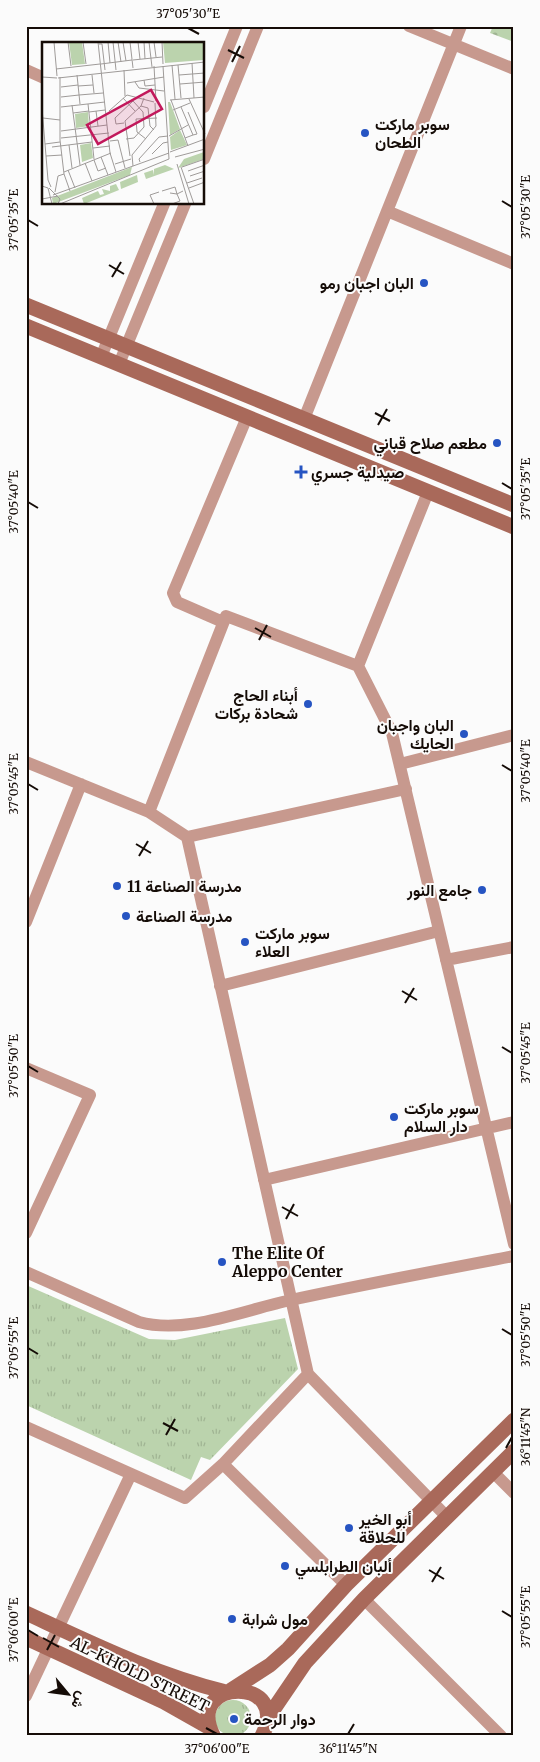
<svg xmlns="http://www.w3.org/2000/svg" width="540" height="1762" font-family="Merriweather,Vazirmatn,serif">
  <style>
    .cemetery { fill: url(#cemetery-stones) }
    .park { fill: url(#park-tufts) }
    .lines { fill: none; stroke-linecap: round; stroke-linejoin: round }
    .street { stroke: #c7998e; stroke-width: 12 }
    .secondary { stroke: #a9695a; stroke-width: 15 }
    .ticks { fill: none; stroke: #150c07; stroke-width: 2 }
    .poi-dot { fill: #2654c2; stroke: #fbfbfb; stroke-width: 2 }
    .labels { text-anchor: middle; dominant-baseline: central; stroke-width: 4; stroke-linejoin: round; paint-order: stroke }
    .poi-label { font-size: 16px; font-weight: bold; fill: #150c07; stroke: #fbfbfb; text-anchor: start }
    .street-label { font-size: 16px; fill: #150c07; stroke: #fbfbfb }
    .inset-road { fill: none; stroke: #9f9b99; stroke-width: 1 }
    .view { fill: #c2185b; fill-opacity: 0.15; stroke: #c2185b; stroke-width: 2.5 }
    .inset-edge { fill: none; stroke: #150c07; stroke-width: 2.5 }
    .neatline { fill: none; stroke: #150c07; stroke-width: 2 }
    .ticks-label { font-size: 12px; text-anchor: middle; fill: #150c07 }
  </style>
  <defs>
    <pattern id="cemetery-stones" width="16" height="16" patternUnits="userSpaceOnUse" patternTransform="scale(1.25)"><rect width="16" height="16" fill="#bbd3ad"/><path d="M2 7V4a2 2 0 0 1 4 0v3zM10 15v-3a2 2 0 0 1 4 0v3z" fill="#a0b493"/></pattern>
    <pattern id="park-tufts" width="24" height="20" patternUnits="userSpaceOnUse" patternTransform="scale(1.25)"><rect width="24" height="20" fill="#bbd3ad"/><path d="M3 7l-1-3M5 7V3M7 7l1-3M15 17l-1-3M17 17v-4M19 17l1-3" fill="none" stroke="#a0b493"/></pattern>
  </defs>
  <rect width="100%" height="100%" fill="#fbfbfb"/>
  <path class="cemetery" d="M493,26H514V42L490,33Z"/>
  <path class="park" d="M26,1285L149,1339L175,1340L285,1318L298,1369L210,1460L201,1457L191,1480L26,1405Z
    M215 1718a18 18 0 1 1 36 0a18 18 0 1 1-36 0Z"/>
  <g class="lines">
    <path class="street" d="M409,26L514,69
      M26,70L44,78
      M204,107L237,26
      M204,159L258,26
      M387,211L514,264
      M101,357L164,204
      M119,364L185,204
      M304,419L461,26
      M223,622L177,602L173,593L247,417
      M358,666L428,492
      M26,762L149,812L187,837L308,1374L447,1517
      M400,764L514,735
      M149,812L226,616L358,666L392,733L514,1244
      M187,837L406,789
      M26,922L81,784
      M446,960L514,947
      M220,986L439,931
      M26,1068L90,1095L26,1233
      M264,1180L514,1122
      M26,1272L139,1322C186,1335 244,1310 291,1300C365,1284 440,1270 514,1256
      M26,1427L185,1498L223,1464L308,1374
      M223,1464L346,1585
      M493,1472L514,1493
      M364,1599L501,1736
      M26,1696L131,1474"/>
    <path class="secondary" d="M26,305L514,505
      M26,326L514,527
      M26,1613C91,1643 156,1675 226,1692
      M26,1638L164,1702L210,1728
      M231,1690L270,1665L288,1649L346,1585L514,1420
      M267,1719L305,1663L364,1599L514,1451
      M213,1735C184,1677 293,1676 262,1736"/>
  </g>
  <path class="ticks" d="M188,28L199,34M228,50L244,58M232,62L240,46M502,201L512,207M28,220L38,226M109,265L124,274M112,277L121,262M375,413L390,421M378,425L387,409M502,483L512,489M28,502L38,508M255,628L271,637M259,640L267,625M502,765L512,771M28,784L38,790M136,844L151,853M139,856L148,841M402,991L417,1000M405,1003L414,988M502,1047L512,1053M28,1066L38,1072M282,1207L298,1216M286,1219L294,1204M502,1329L512,1335M28,1348L38,1354M163,1423L178,1431M166,1435L175,1419M506,1448L512,1437M429,1570L444,1579M432,1582L441,1567M502,1611L512,1617M28,1630L38,1636M43,1638L59,1647M47,1650L55,1635M206,1728L217,1734M348,1734L354,1724"/>
  <g class="poi-dot">
    <circle cx="365" cy="133" r="5"/>
    <circle cx="424" cy="283" r="5"/>
    <circle cx="497" cy="443" r="5"/>
    <path d="M298.5 464.5h5v5h5v5h-5v5h-5v-5h-5v-5h5z"/>
    <circle cx="308" cy="704" r="5"/>
    <circle cx="464" cy="734" r="5"/>
    <circle cx="117" cy="886" r="5"/>
    <circle cx="482" cy="890" r="5"/>
    <circle cx="126" cy="916" r="5"/>
    <circle cx="245" cy="942" r="5"/>
    <circle cx="394" cy="1117" r="5"/>
    <circle cx="222" cy="1262" r="5"/>
    <circle cx="349" cy="1528" r="5"/>
    <circle cx="285" cy="1566" r="5"/>
    <circle cx="232" cy="1619" r="5"/>
    <circle cx="234" cy="1719" r="5"/>
  </g>
  <g class="labels">
    <g class="poi-label">
      <text x="375" y="124">سوبر ماركت<tspan x="375" dy="18">الطحان</tspan></text>
      <text x="414" y="283" text-anchor="end">البان اجبان رمو</text>
      <text x="487" y="443" text-anchor="end">مطعم صلاح قباني</text>
      <text x="311" y="472">صيدلية جسري</text>
      <text x="298" y="695" text-anchor="end">أبناء الحاج<tspan x="298" dy="18">شحادة بركات</tspan></text>
      <text x="454" y="725" text-anchor="end">البان واجبان<tspan x="454" dy="18">الحايك</tspan></text>
      <text x="127" y="886">مدرسة الصناعة 11</text>
      <text x="472" y="890" text-anchor="end">جامع النور</text>
      <text x="136" y="916">مدرسة الصناعة</text>
      <text x="255" y="933">سوبر ماركت<tspan x="255" dy="18">العلاء</tspan></text>
      <text x="404" y="1108">سوبر ماركت<tspan x="404" dy="18">دار السلام</tspan></text>
      <text x="232" y="1253">The Elite Of<tspan x="232" dy="18">Aleppo Center</tspan></text>
      <text x="359" y="1519">أبو الخير<tspan x="359" dy="18">للحلاقة</tspan></text>
      <text x="295" y="1566">ألبان الطرابلسي</text>
      <text x="242" y="1619">مول شرابة</text>
      <text x="244" y="1719">دوار الرحمة</text>
    </g>
    <g class="street-label">
      <text transform="translate(140 1674) rotate(26)">AL-KHOLD STREET</text>
    </g>
  </g>
  <g transform="translate(42 42)">
    <rect width="162" height="162" fill="#fbfbfb"/>
    <path d="M121,0H162V18L123,21Z" fill="#bbd3ad"/>
    <path d="M162,110V117L136,126L142,117ZM123,123L132,127L104,137L102,131L111,128L112,133V127ZM90,125L88,133L11,162L10,156ZM95,133L96,140L79,147L78,140ZM74,142L77,148L42,162L40,156L56,149L58,153L62,152L60,147L68,149V144Z" fill="#bbd3ad"/>
    <path d="M46,70L47,84L34,86L33,72ZM49,101L51,116L40,120L38,103Z" fill="#bbd3ad"/>
    <path d="M27,0H40L43,22L30,23ZM126,60H128L138,87L128,93ZM138,88L145,103L129,108L128,95Z" fill="#bbd3ad"/>
    <path class="inset-road" d="M12,0L15,34M26,0L29,24M41,0L44,22M56,0L68,111L74,130M66,0L68,21M71,0L74,28M76,0L79,20M81,0L84,19M88,0L91,26M96,0L98,17M102,0L103,17M107,0L110,25M112,0L114,15M120,0L121,22M57,2H60L63,28M91,18L120,15M150,21L152,56M59,22L90,18M130,23L133,57M136,23L139,56M112,24L114,59M121,24L127,117M14,27L58,22M82,28L83,54M35,33L38,62M50,33L52,51M137,33L163,31M0,35L15,36M18,35V98L22,132L28,149M16,36L163,20M102,38L103,44L113,43M93,40L97,46L122,49M85,41L122,35M138,42L163,40M36,44L51,43M19,45L36,43M37,53L61,51M19,55L37,53M81,56L93,69M147,57L163,92M128,58L163,55M129,58L146,104M46,62L52,117M30,63L38,123M99,64L106,66L108,84L112,88M19,65L63,60M139,65L151,93L143,96M0,66L6,138L9,145M131,68L148,61M54,69L56,84M67,69L85,53L112,60M47,70L63,68M146,70L155,92L151,93M31,71L47,69M1,76L18,78M82,81L74,82L73,76L91,59M19,89L65,83M127,94L146,83M19,96L67,91M84,97L92,96L102,85L101,70L91,59M104,97L95,90L94,77L115,76M68,99L76,98L83,126M3,102L18,100M27,103L30,126M10,105L50,100M51,106L68,104M128,110L163,97M110,112L121,101L126,100M4,114L20,113M88,114L83,79L99,64L102,56M59,115L66,133M133,115L163,107M52,118L56,129L64,126M98,120L97,117L117,95L126,94M43,121L50,139M73,122L89,117M135,122L147,162M91,124L90,113L114,84L113,61M139,125L152,162M140,125L163,117M26,128L33,146M146,129L163,123M22,130L69,111M148,134L163,129M145,141L160,136M0,144L6,146L10,162M7,146L18,157L16,162M147,146L163,140M120,149L133,145L135,152L141,149M13,150L16,134L22,132M128,151L135,152L138,159L130,162M11,153L127,111M0,157L16,154M18,162L127,117M112,162L108,153L117,150"/>
    <path class="view" d="M109,48L120,67L56,102L45,83Z"/>
    <rect width="162" height="162" class="inset-edge"/>
  </g>
  <rect width="540" height="1762" fill="none" stroke="#fbfbfb" stroke-width="55"/>
  <g transform="translate(68 1694) rotate(119)" stroke="#fbfbfb" stroke-width="4" paint-order="stroke">
  <path d="M0-4L9 19L0 12L-9 19Z" fill="#150c07"/>
  <text y="-8" font-size="14" font-weight="bold" text-anchor="middle" fill="#150c07">ش</text>
  </g>
  <rect x="28" y="28" width="484" height="1706" class="neatline"/>
  <g class="ticks-label">
    <text x="188" y="18">37°05'30"E</text>
    <text transform="translate(526 207) rotate(-90)" y="4">37°05'30"E</text>
    <text transform="translate(14 220) rotate(-90)" y="4">37°05'35"E</text>
    <text transform="translate(526 489) rotate(-90)" y="4">37°05'35"E</text>
    <text transform="translate(14 502) rotate(-90)" y="4">37°05'40"E</text>
    <text transform="translate(526 771) rotate(-90)" y="4">37°05'40"E</text>
    <text transform="translate(14 784) rotate(-90)" y="4">37°05'45"E</text>
    <text transform="translate(526 1053) rotate(-90)" y="4">37°05'45"E</text>
    <text transform="translate(14 1066) rotate(-90)" y="4">37°05'50"E</text>
    <text transform="translate(526 1335) rotate(-90)" y="4">37°05'50"E</text>
    <text transform="translate(14 1348) rotate(-90)" y="4">37°05'55"E</text>
    <text transform="translate(526 1437) rotate(-90)" y="4">36°11'45"N</text>
    <text transform="translate(526 1617) rotate(-90)" y="4">37°05'55"E</text>
    <text transform="translate(14 1630) rotate(-90)" y="4">37°06'00"E</text>
    <text x="217" y="1753">37°06'00"E</text>
    <text x="348" y="1753">36°11'45"N</text>
  </g>
</svg>
